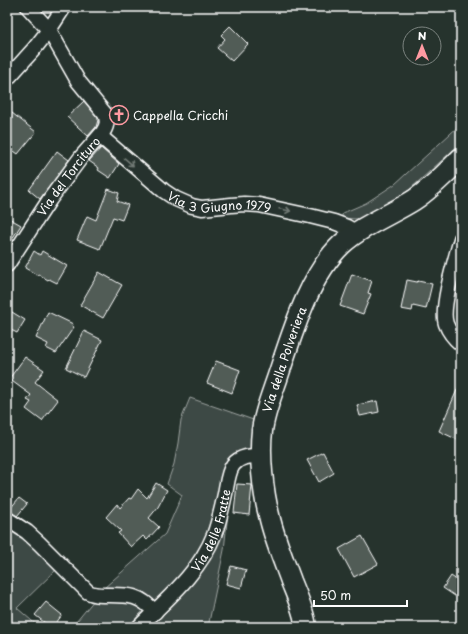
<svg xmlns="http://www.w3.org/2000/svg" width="468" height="634" font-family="'Playpen Sans',sans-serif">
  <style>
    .green { fill: #3e4944; stroke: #9ea4a2 }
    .building { fill: #515c57; stroke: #fff }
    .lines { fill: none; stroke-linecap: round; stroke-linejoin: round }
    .minor-casing { stroke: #fff; stroke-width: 17 }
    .secondary-casing { stroke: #fff; stroke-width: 23 }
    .minor { stroke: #26332d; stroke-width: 14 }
    .secondary { stroke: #26332d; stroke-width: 20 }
    .oneway { stroke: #727a76 }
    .labels { text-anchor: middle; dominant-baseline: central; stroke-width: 3; stroke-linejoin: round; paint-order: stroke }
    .poi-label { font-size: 12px; fill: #fff; stroke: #26332d; text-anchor: start }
    .street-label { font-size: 12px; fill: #fff; stroke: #26332d }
  </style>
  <rect width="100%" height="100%" fill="#26332d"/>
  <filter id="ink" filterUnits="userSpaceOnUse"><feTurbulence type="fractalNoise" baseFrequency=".025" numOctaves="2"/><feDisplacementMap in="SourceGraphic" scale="8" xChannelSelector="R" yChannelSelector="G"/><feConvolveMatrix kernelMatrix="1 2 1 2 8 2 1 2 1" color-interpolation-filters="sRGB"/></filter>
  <g filter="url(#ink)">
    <path class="green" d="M461,124V143L409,190L388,205L366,217L357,219L341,218L343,213L366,203L395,184Z
      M190,398L259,422L256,449L234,457L224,550L208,627H72L104,588L165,534L182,495L167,484L174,464L178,443L181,420Z
      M7,523L58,568L17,608L39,627H7Z"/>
    <path class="building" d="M230,26L248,44L232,61L217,48L225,39L221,35Z
      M84,101L98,118V120L96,127L88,136L67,117Z
      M7,109L36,132L18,154L7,146Z
      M101,148L119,164L110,178L98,170L99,168L89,161Z
      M57,151L69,160L40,199L29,190Z
      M108,189L119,193L117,201L128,205L122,220L113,217L100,249L77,240L87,216L96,220Z
      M7,217L21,225L7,247Z
      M34,251L40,255L42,251L67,266L57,283L49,279L48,280L38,274L37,275L25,268Z
      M99,272L122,285L103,318L80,305Z
      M352,274L372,281L368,293L371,294L363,314L340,306Z
      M407,280L417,282L418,281L432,284L426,309L413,306L412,311L401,309Z
      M7,309L25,320L17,333L7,328Z
      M48,312L73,324L72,326L74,327L56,353L46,348L48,344L36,338Z
      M84,331L102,340L84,377L66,368Z
      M25,357L44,370L35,382L58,400L42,421L26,409L31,402L27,400L31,395L9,379Z
      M216,361L240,370L232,393L207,383Z
      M461,381V432L458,440L439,431Z
      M377,401L379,412L360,416L357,405Z
      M323,452L334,473L319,482L307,460Z
      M156,483L167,490L158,507L149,518L159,527L147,540L143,536L131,547L118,533L121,531L106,517L117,504L120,508L129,498L131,499L138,489L147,498Z
      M237,484L252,485L249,515L234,513Z
      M19,498L27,504L17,516L8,511Z
      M362,536L378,564L354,577L339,549Z
      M231,566L246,570L241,588L226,584Z
      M451,576L461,583V600L443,588Z
      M46,602L62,615L53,627H50L35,615Z"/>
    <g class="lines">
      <defs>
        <g id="minor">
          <path d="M7,79L34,49L49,30L28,7"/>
          <path id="s1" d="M100,136L164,191L176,199L192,206L202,208L231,205L244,204L259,205L310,216L334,222L347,227L352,230L355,234"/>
          <path d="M461,239C456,257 440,308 446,324C449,332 455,339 461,344"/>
          <path id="s2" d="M7,265L50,199L82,156L103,132C107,126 108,121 105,114L78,81L49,30L64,7"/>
          <path d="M7,519L27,532L39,543L88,592C94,595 99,595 106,595C129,595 139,594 155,612"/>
          <path id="s3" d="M139,627C167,599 199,573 214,535C219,522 222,508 225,494C227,484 228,472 233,465C240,456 251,456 261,456"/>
        </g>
        <g id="secondary">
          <path id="s4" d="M306,627C304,611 297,596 291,581C283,559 274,538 269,515C263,492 259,455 262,431C264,413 272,394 278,376C292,334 309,275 342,244C363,225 390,215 414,200C432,188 446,173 461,158"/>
        </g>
      </defs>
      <use href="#minor" class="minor-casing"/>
      <use href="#secondary" class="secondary-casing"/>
      <use href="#minor" class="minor"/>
      <use href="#secondary" class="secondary"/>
    </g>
    <defs><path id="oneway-shaft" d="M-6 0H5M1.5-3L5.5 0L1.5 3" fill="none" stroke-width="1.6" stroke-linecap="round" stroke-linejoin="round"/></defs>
    <g class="oneway">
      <use href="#oneway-shaft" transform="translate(129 162) rotate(41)"/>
      <use href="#oneway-shaft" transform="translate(285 210) rotate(12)"/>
    </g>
  </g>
  <defs>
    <symbol id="church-ring" viewBox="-11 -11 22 22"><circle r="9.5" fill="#26332d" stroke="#ff9aa2" stroke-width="1.5"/><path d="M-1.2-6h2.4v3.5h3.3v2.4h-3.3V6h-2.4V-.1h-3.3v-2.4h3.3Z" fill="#ff9aa2"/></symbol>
  </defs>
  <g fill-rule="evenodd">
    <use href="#church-ring" x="108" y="104" width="22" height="22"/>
  </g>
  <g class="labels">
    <g class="poi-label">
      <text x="133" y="115">Cappella Cricchi</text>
    </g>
    <g class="street-label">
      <text stroke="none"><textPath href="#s2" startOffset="108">Via del Torcituro</textPath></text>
      <text stroke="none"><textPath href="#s1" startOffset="143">Via 3 Giugno 1979</textPath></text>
      <text stroke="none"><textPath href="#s4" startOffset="278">Via della Polveriera</textPath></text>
      <text stroke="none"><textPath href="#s3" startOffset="123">Via delle Fratte</textPath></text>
    </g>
  </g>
  <rect width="468" height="634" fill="none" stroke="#26332d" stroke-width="24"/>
  <rect x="12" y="12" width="444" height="610" fill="none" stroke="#fff" stroke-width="1.5" filter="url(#ink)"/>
  <g transform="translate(422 46)"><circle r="19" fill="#26332d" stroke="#7d8581"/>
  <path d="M0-3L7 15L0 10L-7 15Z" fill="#ff9aa2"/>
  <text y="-6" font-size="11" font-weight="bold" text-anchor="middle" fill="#ffffff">N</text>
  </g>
  <path d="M314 600v6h93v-6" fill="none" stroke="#ffffff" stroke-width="2"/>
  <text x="320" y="600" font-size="12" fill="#ffffff" stroke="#26332d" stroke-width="3" paint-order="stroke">50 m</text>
</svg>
